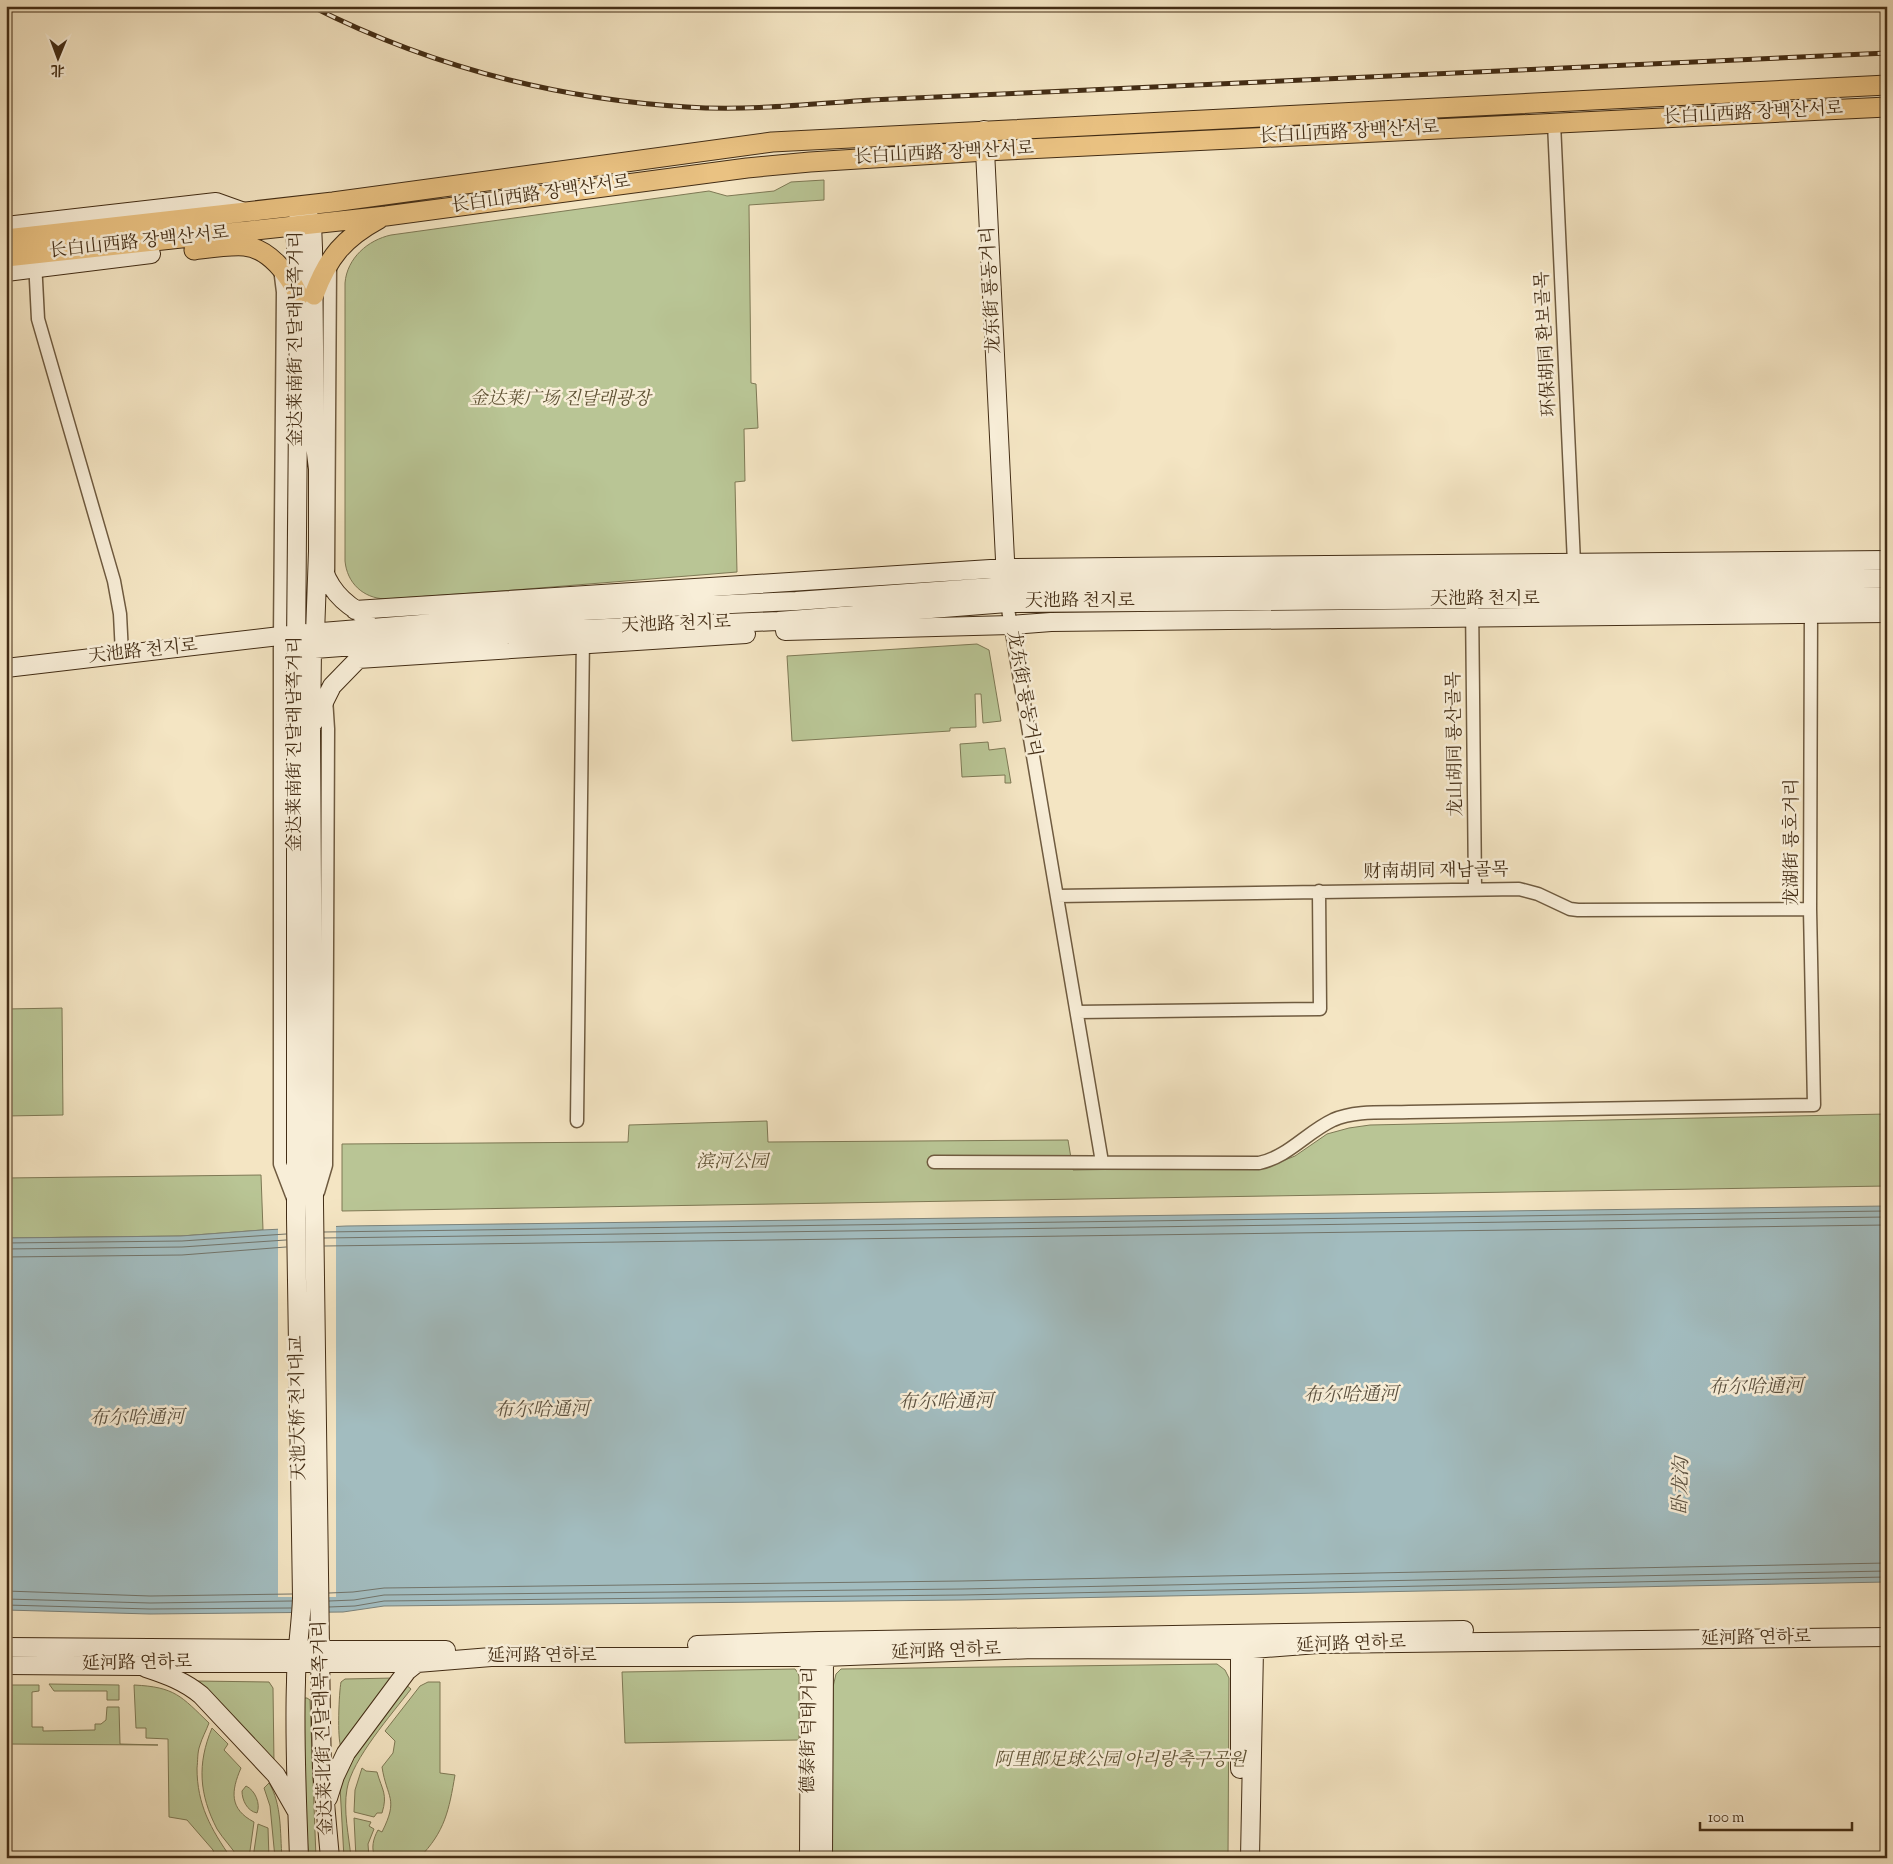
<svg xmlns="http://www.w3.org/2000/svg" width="1893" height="1864" font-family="'Sorts Mill Goudy','Noto Serif SC','Noto Serif KR',serif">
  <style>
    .green { fill: #b9c595; stroke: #7e7955 }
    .water { fill: #a2bcbf; stroke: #7c837b }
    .pier { fill: #f4e5c3 }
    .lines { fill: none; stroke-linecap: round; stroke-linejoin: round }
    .shore { stroke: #72746a; stroke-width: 1 }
    .street-casing { stroke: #6f5b40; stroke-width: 15 }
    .secondary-casing { stroke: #432d15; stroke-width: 20 }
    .primary-casing { stroke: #432d15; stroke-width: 21 }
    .street { stroke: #f8eed8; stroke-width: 12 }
    .secondary { stroke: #f8eed8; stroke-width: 18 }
    .primary { stroke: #eac282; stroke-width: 19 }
    .rail-casing { stroke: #432d15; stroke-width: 5 }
    .rail { stroke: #f8eed8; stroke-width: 3; stroke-dasharray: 9; stroke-linecap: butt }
    .labels { text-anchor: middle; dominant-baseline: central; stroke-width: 5; stroke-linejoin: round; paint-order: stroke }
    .street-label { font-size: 18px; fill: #432d15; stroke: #f8eed8 }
    .park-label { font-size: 18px; font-style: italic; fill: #605335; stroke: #f8eed8 }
    .water-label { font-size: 19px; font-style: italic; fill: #5b5140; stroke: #f8eed8 }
  </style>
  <rect width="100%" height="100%" fill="#f4e5c3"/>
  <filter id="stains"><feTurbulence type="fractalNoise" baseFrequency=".004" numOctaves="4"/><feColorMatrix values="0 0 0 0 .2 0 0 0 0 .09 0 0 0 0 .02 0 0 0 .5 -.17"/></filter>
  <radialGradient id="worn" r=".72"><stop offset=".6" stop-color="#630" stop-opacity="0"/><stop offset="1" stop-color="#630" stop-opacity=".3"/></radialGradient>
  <path class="green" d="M824,180V200L749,205L751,383L756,384L758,428L744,429L745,481L735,482L737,572L502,591L385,599C363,598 347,583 345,561V283C347,258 368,240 391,235L709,191L727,196L774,191L791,182Z
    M977,644L989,650L1001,721L983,723L981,694H975L976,727L950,728V731L792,741L787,656Z
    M988,742L989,750L1005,748L1011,783H1005V775L962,777L960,744Z
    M62,1008L63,1115L6,1116V1009Z
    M1887,1114V1186L342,1211V1144L628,1142L629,1125L767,1121L768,1142L1068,1140L1073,1170L1267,1167L1295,1156L1327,1134L1349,1128L1370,1125Z
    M261,1175L263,1230L181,1236L6,1238V1178Z
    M1217,1664L1225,1670L1229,1678L1228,1858H832L833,1687L836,1674L841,1669Z
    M795,1669L798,1673L799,1677V1740L625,1743L622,1672Z
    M394,1678L341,1747C337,1739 339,1692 341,1682L345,1679Z
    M195,1681L269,1682L273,1688L274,1764Z
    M428,1682H440V1773L455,1775C449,1810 445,1832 419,1858H375C371,1848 373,1839 378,1830L382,1832C399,1798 387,1799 382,1767L393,1753L395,1741L385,1731L420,1686Z
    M49,1684L119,1685V1700H107V1691H54Z
    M405,1684L411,1689C392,1714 352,1759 347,1789C343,1811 349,1836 351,1858H344L340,1787L345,1769Z
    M6,1685H39V1691L32,1692V1727H43V1731L95,1730V1724H101L106,1720L107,1707H119L120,1744L158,1745L6,1744Z
    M134,1685C175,1687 181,1696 209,1723C206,1731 202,1738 200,1745C197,1753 198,1761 197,1768C197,1805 211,1829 231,1858H215L213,1850L187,1820L169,1817L168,1739L146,1738V1728H136Z
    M303,1698H307L310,1700L316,1858H309L308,1853L305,1793Z
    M212,1728L228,1744L224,1750L241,1768C231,1791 229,1809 254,1822L249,1858H238C232,1847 223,1839 217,1829C199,1794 197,1764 212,1728Z
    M362,1768L366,1771L377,1772C382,1790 388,1794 382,1813H377L374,1817L354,1812L355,1790Z
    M269,1783C282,1804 280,1833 282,1858H275L270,1806L264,1788Z
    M246,1786C255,1790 261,1804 257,1813C247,1811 242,1800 242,1791Z
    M354,1818L371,1822L369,1826L374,1829L368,1844L369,1858H356Z
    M258,1824L268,1828L269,1858H253Z"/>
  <path class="water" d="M1887,1206V1582L962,1600L384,1606L343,1612L150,1614L6,1610V1238L181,1236L262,1230L346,1226Z"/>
  <path class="pier" d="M336,1224V1597H278V1226Z"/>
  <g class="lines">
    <path class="shore" d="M324,1232L1887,1211
      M324,1238L1887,1217
      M6,1243L182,1241L286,1234
      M325,1246L1887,1225
      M6,1249L182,1247L286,1240
      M6,1257L182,1255L286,1247
      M6,1591L150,1596L292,1594
      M329,1593L353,1592L384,1588L962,1581L1887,1563
      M6,1599L150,1603L292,1601
      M329,1601L354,1600L384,1595L962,1589L1887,1571
      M6,1605L150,1609L291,1608
      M329,1607L355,1606L384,1601L962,1595L1887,1577"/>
    <defs>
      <path id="street" d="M1554,123L1574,563
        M35,261L38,319L114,581L120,614L122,654
        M280,268L283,292L280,637V1164L293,1198
        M328,571L330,264
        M1472,600L1475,889
        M1007,603L1102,1162
        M1057,896L1519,889L1538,894L1570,909L1578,910L1810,909
        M1077,1012L1320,1009L1319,891
        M577,1121L583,636
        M934,1162L1259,1163C1288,1157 1307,1132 1333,1120C1356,1110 1385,1113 1409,1112L1814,1105L1810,909L1811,606
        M318,1192L326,1165L328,729L326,698"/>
      <path id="secondary" d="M984,130L1006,580
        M306,210L312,224L313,248L315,445L318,469V551L315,634L312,649L311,730L314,1204L321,1722L322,1770L330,1858
        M6,226L216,202L244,212
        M6,272L151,254
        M321,561C327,587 342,603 366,616
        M355,610L1006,568L1887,560
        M785,631L1011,625L1051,622L1887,613
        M301,650L583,629L778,621L1007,603L1887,596
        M358,659L746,634
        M6,668L297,634L583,611L796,601L1006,586L1887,578
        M314,722L332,686L366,651
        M1249,1638L1254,1649L1250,1858
        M697,1645L819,1641L1464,1630
        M821,1646L824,1657L823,1858
        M6,1647L446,1650
        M6,1665L138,1666L165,1663H417L491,1657H824L1033,1649L1240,1650L1318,1644L1887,1637
        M146,1668C167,1675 184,1681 201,1695L276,1775L296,1810
        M1240,1769V1650L1244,1640
        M328,1798L335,1776L346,1753L407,1671L417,1663
        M299,1858C297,1799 294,1740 296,1682C296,1654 301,1626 302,1598L296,1218V651L299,296L295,226L301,213
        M809,1858L810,1665L817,1646"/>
      <path id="primary" d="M6,239L333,202L772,142L1887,85
        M194,250C210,248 228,245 244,246C269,248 289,275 299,296
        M6,257L386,216L747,168L810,162L986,151L1887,107
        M314,295C328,257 344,238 379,219"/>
    </defs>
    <use href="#street" class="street-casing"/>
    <use href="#secondary" class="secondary-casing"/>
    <use href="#primary" class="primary-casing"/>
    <use href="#street" class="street"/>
    <use href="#secondary" class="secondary"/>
    <use href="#primary" class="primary"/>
    <defs>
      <path id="rail" d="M311,6C429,66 556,99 687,107C748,111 810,104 871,100C972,95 1074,91 1175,86C1412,75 1650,64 1887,53"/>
    </defs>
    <use href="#rail" class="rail-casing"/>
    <use href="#rail" class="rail"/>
  </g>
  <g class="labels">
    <g class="street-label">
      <text transform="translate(1753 114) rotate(-3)">长白山西路 장백산서로</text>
      <text transform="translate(1349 133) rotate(-3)">长白山西路 장백산서로</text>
      <text transform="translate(944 154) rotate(-3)">长白山西路 장백산서로</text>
      <text transform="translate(541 195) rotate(-8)">长白山西路 장백산서로</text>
      <text transform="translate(139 243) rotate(-6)">长白山西路 장백산서로</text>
      <text transform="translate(992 290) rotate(-93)">龙东街 룡동거리</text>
      <text transform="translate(297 339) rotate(-90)">金达莱南街 진달래남쪽거리</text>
      <text transform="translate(1547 344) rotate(-93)">环保胡同 환보골목</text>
      <text x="1485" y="600">天池路 천지로</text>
      <text x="1080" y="602">天池路 천지로</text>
      <text transform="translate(676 625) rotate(-2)">天池路 천지로</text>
      <text transform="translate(143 652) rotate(-6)">天池路 천지로</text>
      <text transform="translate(1023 694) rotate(80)">龙东街 룡동거리</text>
      <text transform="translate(296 744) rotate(-90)">金达莱南街 진달래남쪽거리</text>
      <text transform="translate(1456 744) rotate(-91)">龙山胡同 룡산골목</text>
      <text transform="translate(1793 842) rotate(-90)">龙湖街 룡호거리</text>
      <text transform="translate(1436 872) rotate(-1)">财南胡同 재남골목</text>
      <text transform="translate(299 1408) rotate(-91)">天池大桥 천지대교</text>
      <text transform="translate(1756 1639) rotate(-1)">延河路 연하로</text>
      <text transform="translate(1351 1645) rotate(-2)">延河路 연하로</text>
      <text transform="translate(946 1652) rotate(-2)">延河路 연하로</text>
      <text x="542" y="1657">延河路 연하로</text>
      <text transform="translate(137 1664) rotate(-1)">延河路 연하로</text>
      <text transform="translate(324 1728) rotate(-92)">金达莱北街 진달래북쪽거리</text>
      <text transform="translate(810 1730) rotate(-89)">德泰街 덕태거리</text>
    </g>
    <g class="park-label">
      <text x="560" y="400">金达莱广场 진달래광장</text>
      <text x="732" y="1163">滨河公园</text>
      <text x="1120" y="1761">阿里郎足球公园 아리랑축구공원</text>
    </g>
    <g class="water-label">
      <text transform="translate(1756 1388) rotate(-1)">布尔哈通河</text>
      <text transform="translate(1351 1396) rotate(-1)">布尔哈通河</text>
      <text transform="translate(946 1403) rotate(-1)">布尔哈通河</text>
      <text transform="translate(542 1411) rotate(-1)">布尔哈通河</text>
      <text transform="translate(137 1419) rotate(-1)">布尔哈通河</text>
      <text transform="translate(1682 1486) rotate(-89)">卧龙沟</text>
    </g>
  </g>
  <rect width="1893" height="1864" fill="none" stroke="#f4e5c3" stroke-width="25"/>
  <rect x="8" y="8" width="1878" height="1849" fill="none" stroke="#432d15" stroke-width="2.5"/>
  <rect x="12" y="12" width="1868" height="1839" fill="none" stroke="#432d15"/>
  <g transform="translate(58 58) rotate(181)" stroke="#f8eed8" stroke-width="4" paint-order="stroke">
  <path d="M0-4L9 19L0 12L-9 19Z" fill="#432d15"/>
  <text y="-8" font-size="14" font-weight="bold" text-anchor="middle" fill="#432d15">北</text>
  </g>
  <path d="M1700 1822v8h152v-8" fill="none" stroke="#432d15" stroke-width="2.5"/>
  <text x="1708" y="1822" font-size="15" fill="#432d15" stroke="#f8eed8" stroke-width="4" paint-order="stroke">100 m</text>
  <rect width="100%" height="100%" filter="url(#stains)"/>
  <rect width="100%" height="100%" fill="url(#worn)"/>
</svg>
